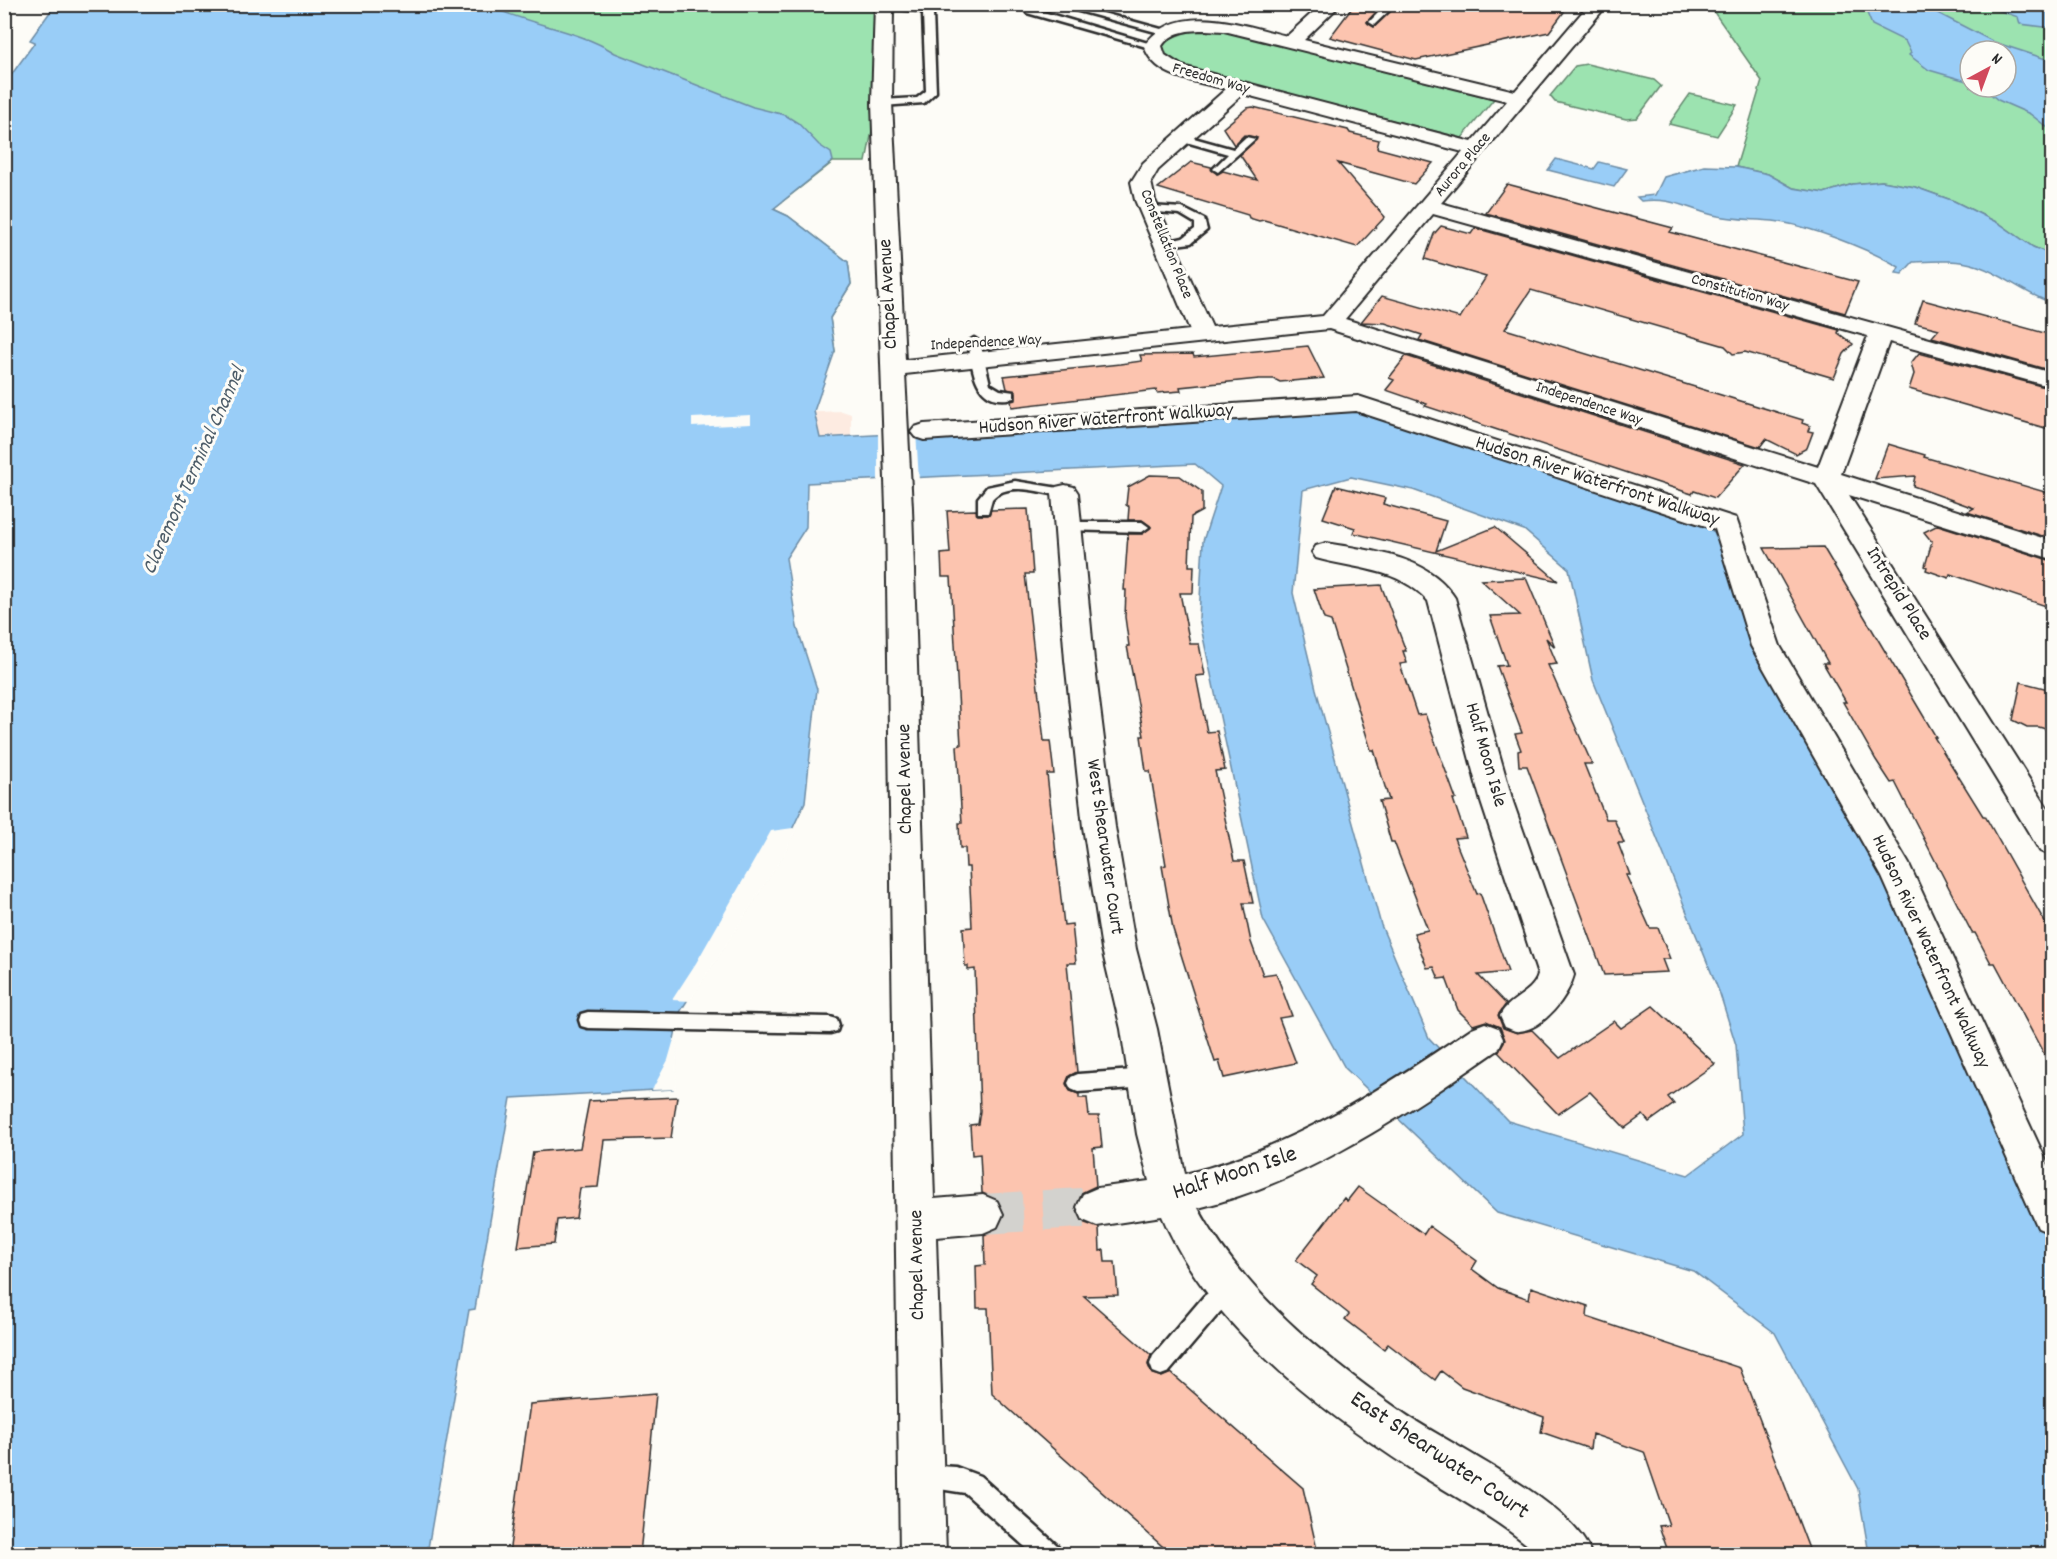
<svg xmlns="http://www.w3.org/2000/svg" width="2057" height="1559" font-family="Dekko,sans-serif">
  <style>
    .built { fill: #fdebe1 }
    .green { fill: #9ce3b0; stroke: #64876e; stroke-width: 1.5; fill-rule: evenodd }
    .water { fill: #99cdf7; stroke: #6d8ca5; stroke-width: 1.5; fill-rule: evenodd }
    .pier { fill: #fdfcf7 }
    .building { fill: #fcc4af; stroke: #2b2b2b; stroke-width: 1.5 }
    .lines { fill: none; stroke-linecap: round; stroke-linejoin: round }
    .street-tunnel { stroke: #d3d2ce; stroke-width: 40; stroke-dasharray: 40 20; stroke-linecap: butt }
    .lane-casing { stroke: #2b2b2b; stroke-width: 5 }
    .street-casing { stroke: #2b2b2b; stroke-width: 4 }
    .lane { fill: #fdfcf7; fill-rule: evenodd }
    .street { fill: #fdfcf7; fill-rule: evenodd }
    .labels { text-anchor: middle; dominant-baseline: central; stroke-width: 6; stroke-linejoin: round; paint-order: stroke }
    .far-street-label { font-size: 16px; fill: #2b2b2b; stroke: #fdfcf7 }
    .street-label { font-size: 20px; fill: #2b2b2b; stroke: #fdfcf7 }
    .water-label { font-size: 21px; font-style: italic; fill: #4c5c68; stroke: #fdfcf7 }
    .near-street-label { font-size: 24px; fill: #2b2b2b; stroke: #fdfcf7 }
  </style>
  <rect width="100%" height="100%" fill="#fdfcf7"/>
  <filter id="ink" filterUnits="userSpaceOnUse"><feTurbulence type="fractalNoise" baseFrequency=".0167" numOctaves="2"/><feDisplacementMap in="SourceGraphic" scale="12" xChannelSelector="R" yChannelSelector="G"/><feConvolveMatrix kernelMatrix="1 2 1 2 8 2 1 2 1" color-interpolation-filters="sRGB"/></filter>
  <g filter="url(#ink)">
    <path class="built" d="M842,411L851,414V437L783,439L751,415Z"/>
    <path class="green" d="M236,5H896L866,162H833L773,209L788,216L848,262L851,284L830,318L835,351Z
      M1709,5H2052V255L2033,247L2000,224L1954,201L1915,187L1882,181L1853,184L1824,193L1793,188L1768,174L1736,167L1762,81ZM1970,51H2006V87H1970Z
      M1223,29L1494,99L1462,138L1185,67L1162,54L1163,43C1183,30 1200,30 1223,29Z
      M1587,64L1654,80L1661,86L1637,118L1626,119L1555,102L1550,96L1575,66Z
      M1690,94L1737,105L1717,136L1669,124Z"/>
    <path class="water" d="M55,5H487C528,25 577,29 615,53L753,107L785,115L798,123L819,145L831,153L833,161L773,209L788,216L848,262L851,284L830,318L835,351L814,411L820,438L1352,408L1701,524L1716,533L1756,645L1901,912L2052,1248V1554H1869L1858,1489L1775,1333L1693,1271L1497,1213L1345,1068L1263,919L1199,618L1203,541L1221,486L1195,464L807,483L806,527L786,558L797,627L817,689L805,802L782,851L680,1012L674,1039L673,1089L511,1098L475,1309L469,1310L427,1554H5L4,85L35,42L30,40ZM1351,477L1413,490L1524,530L1569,569L1593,680L1720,994L1736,1045L1743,1134L1688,1175L1508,1121L1429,1038L1381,925L1316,689L1293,593L1303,490Z
      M1855,5H1922L1994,42L2052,61V131L2030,114L1998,100L1982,87H2006V51H1970V82L1929,70L1909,55L1911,53L1905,41L1872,25L1867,13Z
      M1983,5H2052V28L2020,24L2018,17Z
      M1556,159L1594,169L1599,162L1627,169L1614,187L1548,170Z
      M1704,166L1736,167L1768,174L1793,188L1824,193L1853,184L1882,181L1915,187L1954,201L2000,224L2033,247L2052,255V303C2025,294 2004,275 1978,266C1957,259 1934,261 1913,262L1902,274L1896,273L1899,267C1869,249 1807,225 1773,221C1753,219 1733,220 1713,215C1685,208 1672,197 1641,201L1637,197L1655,195L1664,177Z"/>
    <path class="pier" d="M751,415V424L692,427V418Z
      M916,431L919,481L878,482V433Z
      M793,828L796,830L785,853L690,1001L672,1000L696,963L771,831Z
      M674,1039L677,1040L676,1089L652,1090L668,1060Z"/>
    <path class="building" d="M1355,4L1376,12L1367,22L1374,27L1398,4H1529L1564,12L1549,32L1416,60L1330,37Z
      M1253,107L1348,130L1350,133L1379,140L1377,148L1433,163L1414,184L1338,163L1385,217L1357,247L1264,220L1259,221L1249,218L1248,215L1158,188L1191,162L1211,167L1217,174L1223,171L1257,180L1240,155L1257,138L1244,135L1234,145L1223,128L1247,108Z
      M1507,184L1673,228L1670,232L1858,282L1845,313L1486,213Z
      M1441,226L1471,234L1475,228L1839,330L1838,333L1853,344L1844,354L1834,378L1745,352L1733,354L1725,346L1531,290L1505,329L1803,420L1802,423L1810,426L1808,431L1813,432L1807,448L1796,454L1766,439L1760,447L1419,340L1422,335L1385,323L1361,322L1382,296L1460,318L1486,277L1425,259L1434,234Z
      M1923,300L2052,335V371L1932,337L1939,329L1915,323Z
      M1308,346L1324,378L1280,382L1274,379H1259L1180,387L1181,391L1157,393L1156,390L1012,407L1011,401L1016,400V392L1007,389L1004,376L1120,364L1142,361L1140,355L1193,354L1194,357Z
      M1919,353L2052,389V430L1909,389L1914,374L1911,363Z
      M1406,356L1745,464L1715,498L1694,491L1692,494L1425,406L1427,404L1386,390L1394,380L1389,378Z
      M1888,444L1925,455L1924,457L2052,494V539L1967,512L1974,508L1913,486L1915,476L1875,479Z
      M1150,475L1180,476L1202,492V511L1191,517L1189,566H1194L1193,593H1180L1190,644H1199L1205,675L1196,676L1207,732L1217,731L1225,770L1215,771L1234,861H1244L1253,903H1243L1251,942L1263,975L1276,973L1292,1016L1279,1018L1296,1063L1224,1078L1219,1061L1215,1062L1173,929L1162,866L1166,865L1150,771H1146L1141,736H1144L1127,646H1129L1125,617L1126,590H1124L1128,534H1142L1151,527L1142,520H1128L1129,507L1126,505L1128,487Z
      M1336,486L1385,498L1383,504L1446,521L1436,551L1495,527L1558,581L1353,533L1355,528L1323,518Z
      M1028,509L1033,574H1025L1044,741H1050L1054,774H1047L1064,925L1072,924L1076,963H1067L1077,1072L1069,1076L1066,1084L1070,1091L1079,1094V1098H1087L1089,1116H1099L1102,1147L1093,1148L1096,1186L1081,1193L1075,1208L1082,1222L1099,1228L1100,1251L1104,1250L1105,1262H1115L1118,1295L1084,1296L1151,1355L1148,1365L1152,1374L1162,1377L1171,1373L1303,1488L1318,1554H1171L992,1394L988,1308H977L976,1266L985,1265L984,1235L999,1228L1005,1213L998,1199L982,1193L980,1154L972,1155L970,1125L978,1124L980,1111L975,969L968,970V966H965L963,928L972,927L969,867H966L965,848H960L959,823H962L957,746L961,745L951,577H942L941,554L950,553L947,511L976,510L978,515H988L991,510Z
      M1938,525L2052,561V608L1950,574L1949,578L1926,570L1927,567L1925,566L1932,542L1924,532Z
      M1823,547L1936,737H1934L1983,816H1985L2052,935V1069L1995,963H1991L1975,933H1972L1895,782L1891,783L1876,760L1843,702H1846L1823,663H1828L1764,548Z
      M1526,578L1555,647L1546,638L1557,664L1548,665L1592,764H1584L1606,819H1614L1624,843H1618L1630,875H1626L1650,928H1658L1670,959H1662L1667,972L1604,975L1527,766H1519L1518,751L1521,750L1515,734L1522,733L1497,666L1507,665L1490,616L1520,615L1481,580Z
      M1381,585L1406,651H1403L1407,663L1400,664L1417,715L1425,714L1456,799H1453L1466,837L1454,838L1477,894L1480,893L1508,972L1478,975L1506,1004L1498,1015L1503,1028L1517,1033L1532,1030L1560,1058L1614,1021L1621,1028L1653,1006L1715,1064L1668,1097L1674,1104L1649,1122L1643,1115L1625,1128L1590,1092L1558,1114L1498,1052L1505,1040L1500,1027L1486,1021L1473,1025L1458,1010L1446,978L1439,979L1434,967L1427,968L1414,933L1428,930L1394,842H1391L1379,801L1389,800L1374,750H1371L1331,621L1324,619L1314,589Z
      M2021,682L2052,690V731L2039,727H2027L2013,720Z
      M677,1097L671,1138L604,1140L598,1187L580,1188L576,1218L557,1220L554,1244L518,1247L533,1152L580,1148L589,1101Z
      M1358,1187L1424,1234L1429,1226L1477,1261L1472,1269L1498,1288L1529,1299L1531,1287L1588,1306L1587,1317L1740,1368L1811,1554H1669L1659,1526L1669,1525L1644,1452L1592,1434L1590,1449L1541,1432L1544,1417L1462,1387L1441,1371L1435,1380L1388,1344L1384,1349L1345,1319L1349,1314L1311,1284L1317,1276L1296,1260L1344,1198L1347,1201Z
      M656,1394L640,1554H509L530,1404Z"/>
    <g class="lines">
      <path class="street-tunnel" d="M983,1214L1097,1207"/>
      <defs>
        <path id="lane" d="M880,4L922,5L933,13L936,92L924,103L882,106L877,103L882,100L917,98L926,91L923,14L920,11L884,8Z
          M1022,4H1031L1033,9L1158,46L1150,48L1027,13Z
          M1053,4H1070L1172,32L1167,35Z
          M1361,4L1384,7L1396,4L1374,25L1369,22L1380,11Z
          M1183,135L1233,149L1246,137L1255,139L1218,172L1213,169L1228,154L1179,140L1178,138Z
          M1150,206L1182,208L1204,219L1207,230L1191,243L1161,247V243L1183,238L1195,229V223L1180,214L1146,211L1144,209Z
          M974,338L980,342L990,384L1000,390L1014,392V398C974,407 973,369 968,342Z
          M1015,481L1065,489L1072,493L1065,497C1044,493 1008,480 992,499L988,513H978V498L987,487Z
          M1068,522H1142L1149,527L1142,532L1063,530V524Z
          M588,1012L830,1017L837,1019L839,1025L837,1031L830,1033L588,1028L581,1026L579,1020L581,1014Z
          M1148,1069L1155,1072L1158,1078L1155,1084L1148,1087L1078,1092L1071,1089L1068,1083L1071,1077L1078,1074Z
          M1230,1278L1238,1281L1241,1289L1238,1297L1220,1312L1169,1372L1161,1375L1153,1372L1150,1364L1153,1356L1204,1296Z
          M922,1465L956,1467L980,1476L1058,1546L1062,1554H1033L965,1493L914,1485L910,1477L914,1469Z"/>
        <path id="street" d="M875,4H893L892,103L905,360L1190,330L1135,200L1131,182L1143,163L1226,89C1196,81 1155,79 1144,46C1176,0 1242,25 1287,36L1322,4H1341L1304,40L1515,91L1585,9L1577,4H1603L1602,11L1441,203L2052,373V387L1889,342L1841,474L2052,541V559L1849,495L2052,815V855L2040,851L1816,484L1329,329L905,374L912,508L934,1199L983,1195L997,1201L1003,1214L997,1227L983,1233L936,1237L946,1554H900L886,508L872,103ZM1206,30L1224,31L1507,101L1472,142L1182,66L1165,55L1162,46C1172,31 1189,30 1206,30ZM1243,94L1463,152L1323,316L1212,327L1155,200L1151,182L1158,170ZM1433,214L1868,336L1818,467L1345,319Z
          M1358,396L1736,518L1780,646L1909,864L2052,1173V1234L2038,1228L1882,877L1751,646L1715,529L1356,411L924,440L915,437L911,432L915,427L924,424Z
          M1065,485L1074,487L1078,493L1094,660L1115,827L1136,949L1157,1029L1185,1174C1291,1149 1383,1088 1472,1028L1485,1023L1498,1028L1503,1039L1498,1050C1406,1114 1309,1181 1198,1208C1243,1292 1325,1358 1402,1412C1449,1445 1574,1502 1591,1554H1538C1500,1520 1456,1498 1414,1471C1316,1408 1209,1326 1162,1216L1097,1226L1083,1220L1077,1207L1083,1194L1097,1188L1149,1181L1137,1134L1121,1029L1102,949L1083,827L1065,660L1052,493L1056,487Z
          M1326,543C1371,551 1429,555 1455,598L1513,802L1574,975C1568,997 1544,1029 1519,1031C1515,1032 1509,1028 1505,1027L1500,1016C1508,998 1533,994 1538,975L1481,802L1428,601C1399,568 1355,569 1316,558L1312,552L1316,546Z"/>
      </defs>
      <use href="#lane" class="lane-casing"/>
      <use href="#street" class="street-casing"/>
      <use href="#lane" class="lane"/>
      <use href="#street" class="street"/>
    </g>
  </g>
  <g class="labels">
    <g class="far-street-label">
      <text transform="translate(1211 79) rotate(16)">Freedom Way</text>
      <text transform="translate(1463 165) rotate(-50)">Aurora Place</text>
      <text transform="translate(1166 244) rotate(68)">Constellation Place</text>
      <text transform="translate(1740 293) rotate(16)">Constitution Way</text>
      <text transform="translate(986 343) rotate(-3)">Independence Way</text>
      <text transform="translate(1589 404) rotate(18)">Independence Way</text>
    </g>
    <g class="street-label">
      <text transform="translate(889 294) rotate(-93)">Chapel Avenue</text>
      <text transform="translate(1106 420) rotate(-4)">Hudson River Waterfront Walkway</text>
      <text transform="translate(1597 482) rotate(18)">Hudson River Waterfront Walkway</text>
      <text transform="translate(1898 594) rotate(58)">Intrepid Place</text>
      <text transform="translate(1485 755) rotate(74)">Half Moon Isle</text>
      <text transform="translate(906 779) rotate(-91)">Chapel Avenue</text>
      <text transform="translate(1104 847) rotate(82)">West Shearwater Court</text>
      <text transform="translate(1930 952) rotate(65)">Hudson River Waterfront Walkway</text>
      <text transform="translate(918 1265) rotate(-91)">Chapel Avenue</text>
    </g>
    <g class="water-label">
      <text transform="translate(195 471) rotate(-66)">Claremont Terminal Channel</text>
    </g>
    <g class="near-street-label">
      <text transform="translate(1235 1174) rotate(-18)">Half Moon Isle</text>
      <text transform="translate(1439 1456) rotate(34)">East Shearwater Court</text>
    </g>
  </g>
  <rect width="2057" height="1559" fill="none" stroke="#fdfcf7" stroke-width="24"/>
  <rect x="12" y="12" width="2033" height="1535" fill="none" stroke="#2b2b2b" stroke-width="2" filter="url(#ink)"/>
  <g transform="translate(1988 69) rotate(41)"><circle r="28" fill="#fdfcf7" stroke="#a9a8a5" stroke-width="1.5"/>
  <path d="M0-4.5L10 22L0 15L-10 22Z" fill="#d1495b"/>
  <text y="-9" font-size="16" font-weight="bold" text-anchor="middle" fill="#2b2b2b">N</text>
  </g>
</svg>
